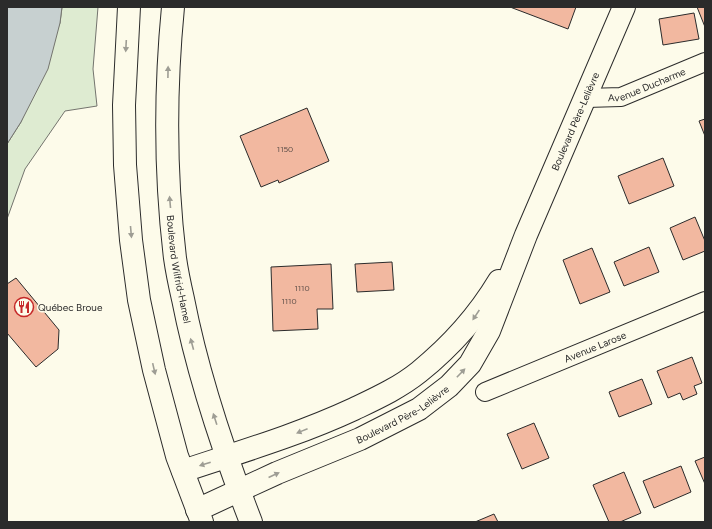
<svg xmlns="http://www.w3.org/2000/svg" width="712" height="529" font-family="Figtree,sans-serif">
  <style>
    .green { fill: #deebd1; stroke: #74746e }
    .water { fill: #c7d0d0; stroke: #74746e }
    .building { fill: #f2b8a0; stroke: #2b2b2b }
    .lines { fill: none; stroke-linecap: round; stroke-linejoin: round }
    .minor-casing { stroke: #2b2b2b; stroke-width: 20 }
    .secondary-casing { stroke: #2b2b2b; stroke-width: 24 }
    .primary-casing { stroke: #2b2b2b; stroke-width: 24 }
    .minor { stroke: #fdfbea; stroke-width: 18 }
    .secondary { stroke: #fdfbea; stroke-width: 22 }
    .primary { stroke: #fdfbea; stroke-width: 22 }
    .oneway { fill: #9e9d94 }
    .labels { text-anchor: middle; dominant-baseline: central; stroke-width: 3; stroke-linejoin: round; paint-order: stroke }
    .number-label { font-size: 8px; fill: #5d4e48 }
    .street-label { font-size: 10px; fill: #2b2b2b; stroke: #fdfbea }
    .poi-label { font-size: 10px; fill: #2b2b2b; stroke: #fdfbea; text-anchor: start }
  </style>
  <rect width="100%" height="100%" fill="#fdfbea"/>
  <path class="green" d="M62,7H98L93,69L97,106L65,111L25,169L7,219V144L21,122L60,23Z"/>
  <path class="water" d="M7,7H62L60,23L48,69L21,122L7,144Z"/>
  <path class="building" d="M510,7H576L568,29Z
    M697,7H705V27Z
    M694,13L699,39L663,45L659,19Z
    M307,108L329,161L279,183L278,180L261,187L240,136Z
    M705,119V136L699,121Z
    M663,158L674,186L629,204L618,176Z
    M695,217L705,241V251L683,260L670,228Z
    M649,247L659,272L624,286L614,262Z
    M592,248L610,292L580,304L563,260Z
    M392,262L394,290L357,292L355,264Z
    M331,264L333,309H317L318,329L273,331L271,267Z
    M16,278L59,330L58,349L36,367L7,333V284Z
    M692,357L702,383L694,386L697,394L683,400L680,393L668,398L657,371Z
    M642,379L652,404L619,417L609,392Z
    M534,423L549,458L522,469L507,434Z
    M705,457V484L695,461Z
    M681,466L691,492L654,508L643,481Z
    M624,472L641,513L620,522H609L593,485Z
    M494,514L498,522H475Z"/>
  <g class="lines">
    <defs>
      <g id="minor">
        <path id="s1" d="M586,98L621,97L705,62"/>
        <path id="s2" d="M485,392L705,301"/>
      </g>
      <g id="secondary">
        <path d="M183,471C240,452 298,435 354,409C377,398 399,388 419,372C451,346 478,316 499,281"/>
        <path id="s3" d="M197,510L277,473L360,439L419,409L449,386L470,364L489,331L526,235L624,7"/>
      </g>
      <g id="primary">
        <path d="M129,7L124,105L125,165L131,240L139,300L154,370L177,456L202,522"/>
        <path id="s4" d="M173,7C165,90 165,175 175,258C177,272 180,286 183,299C198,376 223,450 251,522"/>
      </g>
    </defs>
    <use href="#minor" class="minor-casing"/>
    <use href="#secondary" class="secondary-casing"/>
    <use href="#primary" class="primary-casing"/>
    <use href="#minor" class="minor"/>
    <use href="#secondary" class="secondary"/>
    <use href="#primary" class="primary"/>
  </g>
  <defs><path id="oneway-solid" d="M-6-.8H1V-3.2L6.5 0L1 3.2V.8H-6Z"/></defs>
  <g class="oneway">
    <use href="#oneway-solid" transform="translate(126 46) rotate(93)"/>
    <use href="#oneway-solid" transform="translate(168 72) rotate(-89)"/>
    <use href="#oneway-solid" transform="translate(170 202) rotate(-95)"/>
    <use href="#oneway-solid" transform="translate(131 232) rotate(85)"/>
    <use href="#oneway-solid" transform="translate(476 315) rotate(124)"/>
    <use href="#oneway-solid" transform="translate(192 344) rotate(-105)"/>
    <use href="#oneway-solid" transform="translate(154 369) rotate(77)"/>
    <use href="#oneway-solid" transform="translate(461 373) rotate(-46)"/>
    <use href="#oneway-solid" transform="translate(215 419) rotate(-108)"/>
    <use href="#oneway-solid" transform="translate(302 431) rotate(158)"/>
    <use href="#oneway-solid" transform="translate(205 464) rotate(162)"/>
    <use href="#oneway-solid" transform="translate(274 475) rotate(-25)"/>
  </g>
  <defs>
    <symbol id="restaurant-ring" viewBox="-11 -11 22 22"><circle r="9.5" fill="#fdfbea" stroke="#c62828" stroke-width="1.5"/><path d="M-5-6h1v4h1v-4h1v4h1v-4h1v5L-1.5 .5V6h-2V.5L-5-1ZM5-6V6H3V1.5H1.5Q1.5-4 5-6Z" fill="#c62828"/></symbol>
  </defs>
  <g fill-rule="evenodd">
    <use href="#restaurant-ring" x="13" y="296" width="22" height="22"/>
  </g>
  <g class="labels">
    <g class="number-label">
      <text x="285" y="149">1150</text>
      <text x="302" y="288">1110</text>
      <text x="289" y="301">1110</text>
    </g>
    <g class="street-label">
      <text stroke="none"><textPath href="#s1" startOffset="63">Avenue Ducharme</textPath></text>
      <text stroke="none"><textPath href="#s3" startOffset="577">Boulevard Père-Lelièvre</textPath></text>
      <text stroke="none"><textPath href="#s4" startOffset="263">Boulevard Wilfrid-Hamel</textPath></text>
      <text stroke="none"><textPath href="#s2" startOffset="119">Avenue Larose</textPath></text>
      <text stroke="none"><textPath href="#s3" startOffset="227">Boulevard Père-Lelièvre</textPath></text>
    </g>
    <g class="poi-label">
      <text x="38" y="307">Québec Broue</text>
    </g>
  </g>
  <rect width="712" height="529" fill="none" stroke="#2b2b2b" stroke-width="16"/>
</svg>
